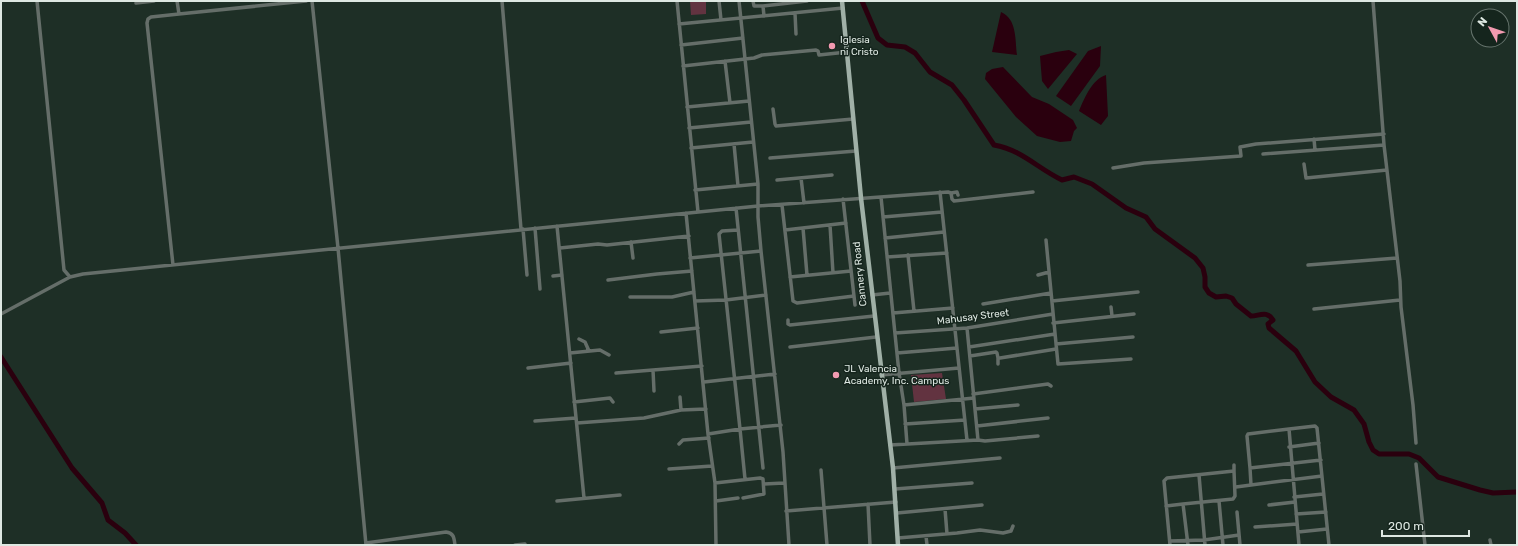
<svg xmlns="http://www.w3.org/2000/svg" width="1518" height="546" font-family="Rubik,sans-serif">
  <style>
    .green { fill: #623340 }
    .water { fill: #2a000e }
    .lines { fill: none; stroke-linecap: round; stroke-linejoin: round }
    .river { stroke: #2a000e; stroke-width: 5 }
    .minor { stroke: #656e69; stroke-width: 3.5 }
    .major { stroke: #a0b0a7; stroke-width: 4.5 }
    .poi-dot { fill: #f29ab0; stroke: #15251d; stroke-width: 1.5 }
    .labels { text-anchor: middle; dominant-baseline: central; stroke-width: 3; stroke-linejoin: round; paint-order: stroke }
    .poi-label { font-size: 10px; fill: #dee8e2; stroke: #15251d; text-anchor: start }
    .street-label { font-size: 10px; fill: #dee8e2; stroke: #15251d }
  </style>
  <rect width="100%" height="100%" fill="#1e2f26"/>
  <path class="green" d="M690,1H706V14L691,15Z
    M942,373L946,399L914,402L911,375Z"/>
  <path class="water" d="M1001,12C1017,19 1015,39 1017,55L992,52Z
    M1101,46L1100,66L1071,106L1056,96L1088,51Z
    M1069,50L1077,54L1048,89L1042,81L1040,56L1056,52Z
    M1003,67L1032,97L1049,104L1073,120L1077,128L1074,131L1071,141L1060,142L1037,136L1016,117L985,79L986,73L992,69Z
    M1106,75L1108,116L1101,125L1079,111C1084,99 1092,79 1106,75Z"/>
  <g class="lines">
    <path class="river" d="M862,1L878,38L887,45L905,47L915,53L930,72L952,85L964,100L994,145C1022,150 1037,168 1062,180L1074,177L1092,184L1126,208L1146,217L1155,229L1195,258L1203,268L1205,277V287L1209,293L1216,297L1226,296L1232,298L1236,304L1251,316C1259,316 1267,310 1273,320L1268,324L1269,328L1296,351L1315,382L1331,397L1354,410L1364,424L1369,442L1373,450L1379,454H1409L1419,458L1438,477L1480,490L1493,493L1517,492
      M1,357L72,468L102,503L108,520L125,533L136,545"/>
    <path class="minor" d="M37,1L64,270L70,277
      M312,1L338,248L366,545
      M502,1L521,229
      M677,1L698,212
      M719,1L721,20
      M739,1L758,184V217L761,251L783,452L789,545
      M753,1L754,6H763L764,16
      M1373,1L1384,145L1400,281L1401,307L1413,405L1416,443
      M136,3L154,1
      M763,6L807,1
      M795,13L796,34
      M179,14L306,1
      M679,24L843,8
      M681,45L743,38
      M725,61L730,103
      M683,66L754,58L762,55L816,50L818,51L819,55L847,52
      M687,107L749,101
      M773,109L775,124L776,126L853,119
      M689,128L751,122
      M1314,139L1315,150
      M734,144L738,186
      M691,148L753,142
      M1263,154L1384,145
      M770,158L856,151
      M1304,164L1306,178L1387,170
      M1113,168L1144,163L1241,156L1240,147L1256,144L1384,134
      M801,178L804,203
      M777,180L832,175
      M695,190L758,184
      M940,192L967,440
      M951,193L957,192L958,195
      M881,197L899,373L904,405L907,444
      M843,199L855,305
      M782,205L793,301L797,303L854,296
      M736,208L763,468
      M686,213L708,434L715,483L716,545
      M883,217L942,212
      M830,225L833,273
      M557,226L584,498
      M535,228L540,289
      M803,228L807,275
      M523,229L527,275
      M738,230L722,231L719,234L740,429L781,425
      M785,230L846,223
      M885,238L944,232
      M1046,240L1058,364L1131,359
      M631,242L633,258
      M560,248L598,244L607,245L689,236
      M908,255L914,311
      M887,257L947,253
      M690,258L761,251
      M173,265L147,23L148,19L151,17L179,14L177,1
      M1308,265L1397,258
      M1038,275L1049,272
      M553,276L562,275
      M790,277L851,271
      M608,280L657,274L692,271
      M872,295L890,293
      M630,297H672L694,292
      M695,301L726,300L766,295
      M1052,301L1138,292
      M983,304L1051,293
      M1111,307L1112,316
      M1314,309L1400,300
      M893,313L953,308
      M1,314L70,277L83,274L758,206L948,192L951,193L952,199L954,201L1033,192
      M788,320V324L790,325L874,316
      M1053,323L1134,314
      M661,332L698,328
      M895,333L967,328L1053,314
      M579,339L585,342L589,351
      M1056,344L1133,337
      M790,347L876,337
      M969,347L1055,334
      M570,353L600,350L609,355
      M897,353L957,348
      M970,356L996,352L997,353L998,358H1000L1056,349
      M998,358V364
      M528,368L571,363
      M653,370L654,391
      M616,373L702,366
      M881,375L959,368
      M704,382L775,374
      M973,394L1048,384L1051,386
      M680,397L681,410
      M574,402L610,398L613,402
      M904,405L974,398
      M975,409L1018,405
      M535,421L576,418
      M577,423L644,418L681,410L706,409
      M905,424L965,420
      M977,426L1048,418
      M1289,429L1315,426L1317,428L1329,545
      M708,434L740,429L745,479
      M978,440L985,441L1038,436
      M679,444L683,440L709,438
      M890,445L978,440L967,328
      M1289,447L1319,443
      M1321,460L1250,468L1251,485L1322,476
      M1416,464L1425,545
      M1234,465V471
      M893,468L1000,458
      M1250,468L1247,436L1248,434L1289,429L1299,545
      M669,469L712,466
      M821,470L827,545
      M1199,475L1205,545
      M715,483L760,478L763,479L764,494L743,498
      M764,484L784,483
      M1236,487L1251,485
      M895,489L972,483
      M1294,497L1323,494
      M557,501L620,495
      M716,501L738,498
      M1219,501L1223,545
      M868,504L870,545
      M1269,505L1295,502
      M1166,506L1183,504
      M945,509L947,534
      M786,511L896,502
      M1237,512L1240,545
      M897,513L982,505
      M1296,514L1326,512
      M1255,527L1297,524
      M1298,532L1327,529
      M926,536L927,545
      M898,538L957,533L980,530L1003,533L1011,531L1013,526
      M1490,540L1491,545
      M1170,541L1204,540L1239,535
      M366,543L446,532C454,533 454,538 455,545
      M515,545L525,544
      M1170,545L1164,481L1167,478L1234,471L1235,496L1233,499L1183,504L1188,545"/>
    <path class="major" d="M842,1L861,198L893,468L898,545"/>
  </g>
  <g class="poi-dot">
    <circle cx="832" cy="46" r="4"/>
    <circle cx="836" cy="375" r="4"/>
  </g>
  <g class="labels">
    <g class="poi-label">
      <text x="840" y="40">Iglesia<tspan x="840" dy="12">ni Cristo</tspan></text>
      <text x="844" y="369">JL Valencia<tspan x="844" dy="12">Academy, Inc. Campus</tspan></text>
    </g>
    <g class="street-label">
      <text transform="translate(860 274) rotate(-96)">Cannery Road</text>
      <text transform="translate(973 317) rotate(-7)">Mahusay Street</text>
    </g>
  </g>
  <rect width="1518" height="546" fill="none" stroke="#dee8e2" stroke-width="4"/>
  <g transform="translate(1490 28) rotate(310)"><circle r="19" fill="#15251d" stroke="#65736c"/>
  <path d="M0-3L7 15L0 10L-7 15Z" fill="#f29ab0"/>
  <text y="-6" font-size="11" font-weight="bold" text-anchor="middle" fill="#dee8e2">N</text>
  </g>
  <path d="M1382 530v6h87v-6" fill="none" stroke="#dee8e2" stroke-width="2"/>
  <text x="1388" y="530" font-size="12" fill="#dee8e2" stroke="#15251d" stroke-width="3" paint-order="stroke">200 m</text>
</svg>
